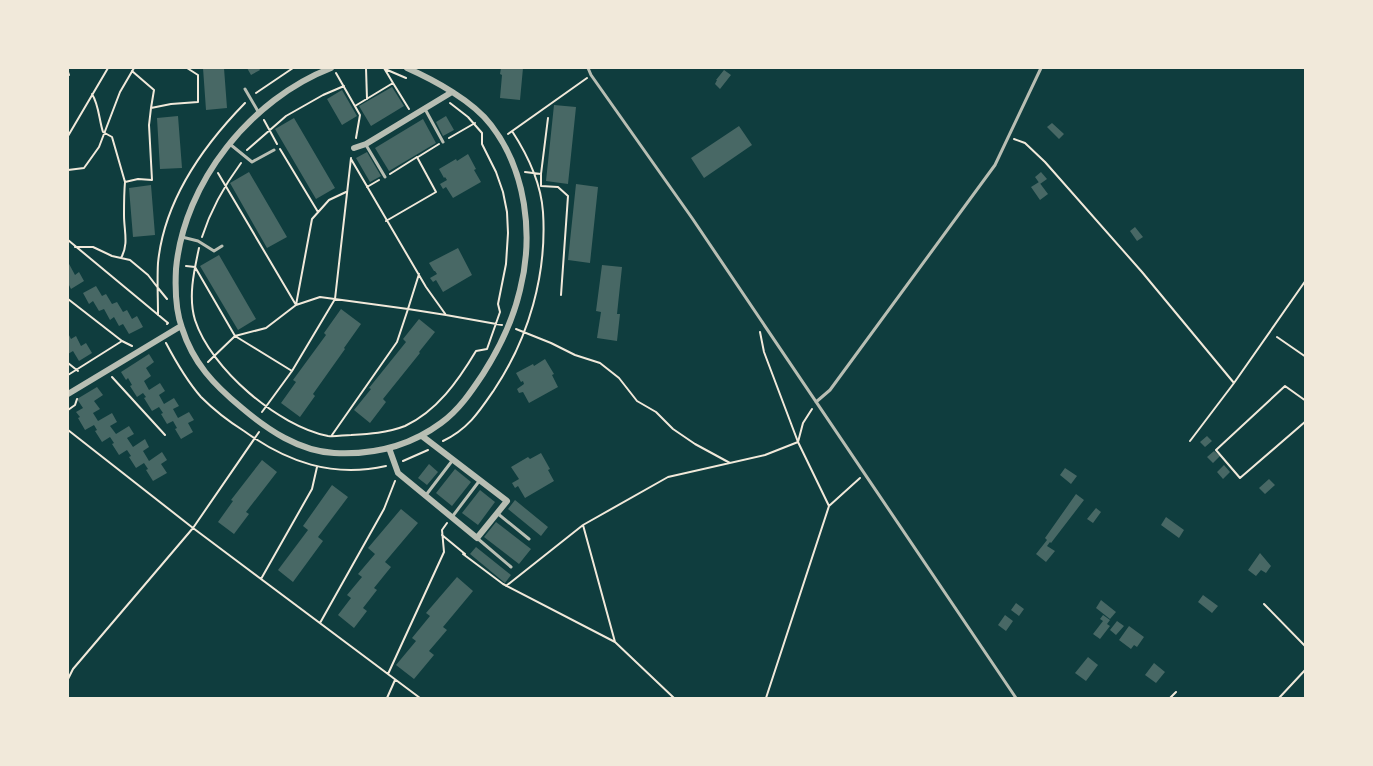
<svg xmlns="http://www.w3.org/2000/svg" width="1373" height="766" font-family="'DM Sans',sans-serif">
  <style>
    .building { fill: #486865 }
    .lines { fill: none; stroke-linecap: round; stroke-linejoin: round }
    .path { stroke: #f1e9da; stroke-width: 2 }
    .service { stroke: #b8beb3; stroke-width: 3 }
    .minor { stroke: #b8beb3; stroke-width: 6 }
  </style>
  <rect width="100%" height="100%" fill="#0f3d3e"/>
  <path class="building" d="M203,68H224L227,108L206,110Z
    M247,68H259L260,70L251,75Z
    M501,68H523L520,100L500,98L502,75L500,74Z
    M724,70L731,75L720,89L715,84L717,80H716Z
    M392,87L404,106L371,126L359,106Z
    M342,90L357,116L342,125L327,99Z
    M554,105L576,107L568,184L546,181Z
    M178,116L182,168L160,169L157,118Z
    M446,116L454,130L443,136L436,122Z
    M294,118L335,188L316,199L275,129Z
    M423,119L436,143L389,171L375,148Z
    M1052,123L1064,134L1059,139L1047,127Z
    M739,126L752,145L704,178L691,158Z
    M367,152L381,176L370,182L356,158Z
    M468,154L476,169L474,170L481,182L453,198L446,187L443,189L440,184L447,180L445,177L444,178L439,169L456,159L457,161Z
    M249,172L287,237L267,248L230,183Z
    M1041,172L1047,179L1040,184L1035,177Z
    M1039,182L1048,194L1040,200L1031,187Z
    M576,184L598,187L590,263L568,260Z
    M151,185L155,235L133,237L129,188Z
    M1135,227L1143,237L1137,241L1130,231Z
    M458,248L472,275L443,292L436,280L433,282L430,278L437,274L435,271H434L429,263Z
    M219,255L256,319L238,330L200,266Z
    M68,262L75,275L79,272L84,281L71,289L68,283Z
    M602,265L622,267L617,314H620L617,341L597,338L601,312L596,311Z
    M96,286L102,296L106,294L112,304L117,302L123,312L127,310L132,319L137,316L143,327L129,334L123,324L119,326L114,317L110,320L104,309L99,311L93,301L89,304L83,293Z
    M341,309L361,324L344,348L345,349L313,394L315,396L300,417L281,403L296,382L293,380L326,335L324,333Z
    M419,319L435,332L419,352L420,353L383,399L386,402L370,423L354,410L371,389L369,388L406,342L403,339Z
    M68,333L71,339L76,336L81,346L86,343L92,353L79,361L73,351L68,354Z
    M149,354L154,362L146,368L151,376L144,381L149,390L160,383L165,391L159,395L164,404L174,398L179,406L173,409L178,418L189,412L194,420L188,423L193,432L181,439L175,429L177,428L173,421L167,424L161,414L163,413L159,407L152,411L144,398L146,397L143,393L137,397L130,386L132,385L128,378L126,380L121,372Z
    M545,359L554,374L552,375L558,387L529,403L523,392L519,393L517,389L524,384L523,381L521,382L516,373L533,364L534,366Z
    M97,387L103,395L94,401L100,409L93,413L98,421L112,413L117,422L110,426L116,434L129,426L134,434L127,438L133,447L145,439L149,447L143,451L149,461L162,452L167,460L161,464L167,473L153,481L146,470L148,469L144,463L136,468L129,457L131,456L127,450L119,455L112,444L114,443L110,437L102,442L95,431L97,430L94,425L85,430L78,418L80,417L76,412L83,408L77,399Z
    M1207,436L1212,441L1205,447L1200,442Z
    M1214,451L1220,456L1213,463L1207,457Z
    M541,453L550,469L548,470L554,481L525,498L518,486L515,488L512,483L519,479L511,467L528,457L530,459Z
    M262,460L277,472L246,512L249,514L234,534L218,522L233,501L231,500Z
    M429,464L438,472L427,485L418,478Z
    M1224,465L1230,472L1223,479L1217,472Z
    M1065,468L1077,476L1071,484L1060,475Z
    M455,469L471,482L452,506L436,493Z
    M1269,479L1275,485L1265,494L1259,488Z
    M332,485L348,497L318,537L323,541L293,582L278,570L308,530L303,526Z
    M480,490L495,502L478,525L462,513Z
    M1076,494L1084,500L1051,543L1050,542L1047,546L1055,551L1046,562L1036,554L1047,540L1045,538Z
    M515,500L548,527L541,536L508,509Z
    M1096,508L1101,512L1093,523L1087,519Z
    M401,509L418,523L385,562L391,567L374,588L377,590L363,608L367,611L354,628L338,615L351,598L347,595L362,577L358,574L375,554L368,548Z
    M1166,517L1184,530L1179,538L1161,525Z
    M496,522L531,549L519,564L484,537Z
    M476,547L511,575L505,583L470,554Z
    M1260,553L1271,566L1266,573L1261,570L1256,576L1248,570Z
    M457,577L473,591L443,627L447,630L429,651L434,655L414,679L396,665L416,641L412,638L430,616L426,613Z
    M1203,595L1218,606L1212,613L1198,602Z
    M1101,600L1116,612L1110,619L1096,608Z
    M1016,603L1024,609L1019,616L1011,610Z
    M1005,615L1013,621L1006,631L998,625Z
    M1103,615L1110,620L1107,624L1110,626L1100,639L1093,634L1103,621L1100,619Z
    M1117,621L1124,626L1116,635L1110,630Z
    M1129,626L1144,637L1137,647L1134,645L1131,649L1119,640Z
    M1088,657L1098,665L1086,681L1075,673Z
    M1154,663L1165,672L1156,683L1145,675Z"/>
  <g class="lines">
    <path class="path" d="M366,68L367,99
      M385,69L406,78
      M132,71L154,90L151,108
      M68,72L69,75
      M336,73L360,115L356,138
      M393,83L409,109
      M256,93L293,68
      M92,94C99,105 99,120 103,132L112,137L125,182
      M355,106L393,83L384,68
      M264,120L277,144
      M508,134L587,78
      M68,136L108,68
      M449,138L475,123
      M1014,139L1025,143L1045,162L1142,272L1234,383
      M280,149L318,212
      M247,150L286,116L323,95L344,86
      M418,157L439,144
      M351,159L426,287L446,315L502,325
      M68,170L84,168L99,147L120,92L134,68
      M525,172L541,174L548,118
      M218,173L296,305
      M541,174V186L558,187L568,196L561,295
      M367,187L379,180
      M386,221L436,192L417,157L390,174
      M202,237C211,209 224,186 241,163
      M68,240L168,323L167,324
      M75,247H93L112,256L130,260L148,275L158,288L167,299
      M199,248C194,271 188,297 195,320C211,369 278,426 328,436C335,437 344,435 351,435C369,434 387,433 405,426C437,411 458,381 476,351L487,349L500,312L498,304L506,264L508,233L507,212L503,192L496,172L482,144V133L468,117L450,103
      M121,258C129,244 124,231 124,215C124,204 124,193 125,182L138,179L152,180L149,125L151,108L171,104L198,102V75L187,68
      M186,266L195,267L235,336L292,371
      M419,274L408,309L446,315
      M68,299L122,341
      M296,305L312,219L329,200L346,192
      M158,315C158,298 157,280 158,263C164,201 202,147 245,103
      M516,329L551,343L575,355L600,363L619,378L637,401L656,412L673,429L695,444L730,463
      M760,332L764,352L798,442L829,506L766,698
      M1277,337L1306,357
      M166,343C176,362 187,381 201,397C214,410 228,421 244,431C287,462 332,478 386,466
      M208,362L235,336L266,328L296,305L320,297L408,309L397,342L332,435
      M68,363L78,371
      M68,375L122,341L132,346
      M112,377L165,435
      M1306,401L1285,386L1216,450L1240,478L1306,421
      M68,410L75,405L77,399
      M262,412L292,371L335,299L351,158
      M68,430L193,528L420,698
      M443,441C468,429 479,412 494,390C529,338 547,274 543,212C541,183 527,154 512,131
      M1190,441L1234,383L1306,280
      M798,442L803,423L812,409
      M403,461L428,450
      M829,506L860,478
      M442,535L465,554
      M463,554L503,584L615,642L674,698
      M261,579L312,489L317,467
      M506,586L583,525
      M1264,604L1306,647
      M320,623L384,509L395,481
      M615,642L583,525L668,477L765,455L798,442
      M388,674L444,552L442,530L447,523
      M68,679L73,669L193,528L259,432
      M387,698L395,680
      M1170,698L1176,692
      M1279,698L1306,669"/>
    <path class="service" d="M588,68L591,75L692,218L1016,698
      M245,89L259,113
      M425,109L443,142
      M231,145L252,162L274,150
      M366,145L385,177
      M182,237L198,241L214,251L222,246
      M816,402L830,390L995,165L1041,68
      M426,495L452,461
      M497,513L529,539
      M452,517L480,480
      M477,538L511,567"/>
    <path class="minor" d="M331,68C251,99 184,182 176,269C175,288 175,309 182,328C193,363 214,385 242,408C268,430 299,451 334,453C372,455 410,446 441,423C459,410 471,392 483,374C499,349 513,320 520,290C534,235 526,170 491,125C473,101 434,80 407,68
      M354,148L366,144L452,92
      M68,394L181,326
      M389,448L398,473L477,538L507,501L422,436"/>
  </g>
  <rect width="1373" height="766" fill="none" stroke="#f1e9da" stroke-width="138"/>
</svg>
